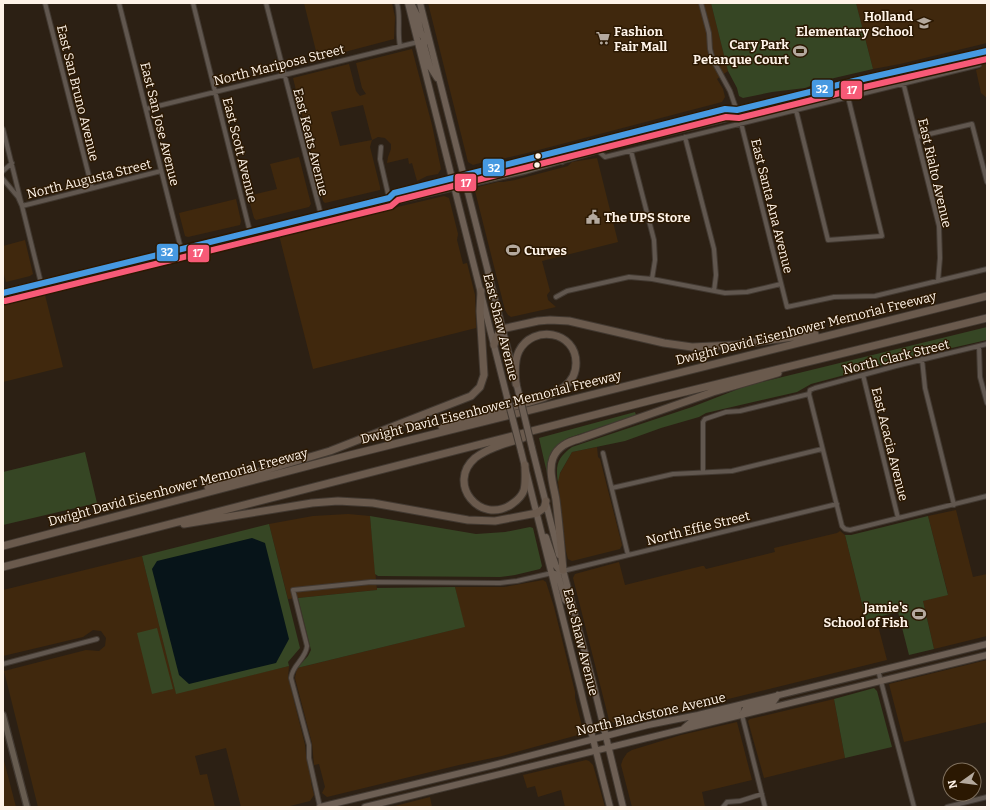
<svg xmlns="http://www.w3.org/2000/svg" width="990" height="810" font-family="Bitter,serif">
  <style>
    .built { fill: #40280d; fill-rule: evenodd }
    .green { fill: #364624 }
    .water { fill: #071419 }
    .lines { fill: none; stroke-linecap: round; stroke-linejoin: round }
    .street-casing { stroke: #423931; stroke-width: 6 }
    .secondary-casing { stroke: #423931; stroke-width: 8 }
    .primary-casing { stroke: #423931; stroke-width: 8 }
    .highway-casing { stroke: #423931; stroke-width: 9 }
    .street { stroke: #61574f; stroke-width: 4 }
    .secondary { stroke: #675c50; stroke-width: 5.5 }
    .primary { stroke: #6d5f54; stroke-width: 6 }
    .highway { stroke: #6a5a4d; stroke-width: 7 }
    .primary-bridge-casing { stroke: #423931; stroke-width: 8; stroke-linecap: butt }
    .primary-bridge { stroke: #6d5f54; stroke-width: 6 }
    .bus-1-casing { stroke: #2b1802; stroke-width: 9 }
    .bus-2-casing { stroke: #2b1802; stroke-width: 9 }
    .bus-1 { stroke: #4699e1; stroke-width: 6 }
    .bus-2 { stroke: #f75a77; stroke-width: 6 }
    .bus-dot { fill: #fef3e8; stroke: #2b1802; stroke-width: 1.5 }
    .labels { text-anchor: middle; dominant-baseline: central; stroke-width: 3; stroke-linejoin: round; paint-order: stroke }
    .poi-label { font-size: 13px; font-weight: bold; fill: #fef3e8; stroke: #2b1802; text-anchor: end }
    .street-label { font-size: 13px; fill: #fef3e8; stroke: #2b1802 }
    .line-badge { stroke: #2b1802; stroke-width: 1.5 }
    .badge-label { font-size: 11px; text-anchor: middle; font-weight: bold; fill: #fff }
  </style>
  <rect width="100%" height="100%" fill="#2c2014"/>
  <path class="built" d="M304,3H392L395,17L394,39L318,59Z
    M428,3H711L728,71L717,79L723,89L725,97L722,102L527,153L501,159H495L473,165L468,162Z
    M856,3H987V43L900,64L873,69Z
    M412,49L432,125L441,169L438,174L427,176L417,181L412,163L409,164L408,158L387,163L388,157L391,149V144L385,138L378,137L372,140L370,147L380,187V190L325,203L323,201L293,78L349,64L356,91L360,96L366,94L362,88L356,63ZM363,105L372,140L340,146L331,112Z
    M987,59V98L981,93L976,70L981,68L979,61Z
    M299,157L311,204L309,207L256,220L254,218L248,196L277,189L270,164Z
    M597,158L618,242L542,261L550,291L547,295L548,300L556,307L511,317L508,315L505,310L475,191L478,187L498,182H503L515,180L568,166L572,162Z
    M444,196L449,198L458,234L457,240L463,264L467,263L475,295L476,328L313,369L279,235Z
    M236,199L241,221L240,225L188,237L185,236L179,213Z
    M25,240L33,274L30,276L6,282L3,271V246Z
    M44,291L63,367L3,382V301Z
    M597,447L598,457L600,459L622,545L620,549L572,561L568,559L566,551L558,482V477L572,452Z
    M956,510L973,577L987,574V636L934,649L923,601L948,594L928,516Z
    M348,514L370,516L377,590L288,599L269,524L313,516Z
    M840,531L845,535L866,620L876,618L887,660L675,712L614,723L609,720L573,578L575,574L619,562L625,585L702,566H704L706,569L775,552L774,548L837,533Z
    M142,556L176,693L289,666L288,677L305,745L306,755L312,779L311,783L314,795L310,801L286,807H241L226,748L195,756L200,775L207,774L215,807H38L4,671L86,650L99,651L105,646L106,638L101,631L93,630L83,637L3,656V590Z
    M543,580L546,582L554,607L575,692V698L582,726L578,733V735L502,756L459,765L327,797L322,793L325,787L319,764L314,765L312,743L295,678L297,668L464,627L455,587H504Z
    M987,660V722L904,742L889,684Z
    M834,699L845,758L764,778L748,721L750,719Z
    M737,722L752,780L702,792L705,807H632L621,765L623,759L627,753L632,750L681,735Z
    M3,757L16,807H3Z
    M586,760L589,761L593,765L605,807H565L561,790L538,797L535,786L527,788L523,775Z
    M430,797L432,807H389L395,806Z"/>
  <path class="green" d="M711,3H856L873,69L830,79L805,88L772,92L743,98L739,96L737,88L728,71Z
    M987,327V340L912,357L811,384L797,392L706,413L699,417L661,428L625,441L572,452L560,473L558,482C555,465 558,457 572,447L692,407L746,386Z
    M635,412L636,415L568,438C553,447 547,455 547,473L539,438Z
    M85,452L97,503L3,525V472Z
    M370,516L476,534L505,532L530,527L533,528L542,566L540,569L515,575L500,577L378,576L375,574Z
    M928,516L948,595L923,601L934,649L909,655L898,612L866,620L845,535H851Z
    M269,524L300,648L288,662L289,666L176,694L142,556Z
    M455,587L465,627L297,668L308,656L311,650L298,598L377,590V588Z
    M157,628L173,689L152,694L137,633Z
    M874,688L877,691L892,747L845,758L834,699Z"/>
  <path class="water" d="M252,538L265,543L289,639L276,663L189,684L179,675L152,569L157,561Z"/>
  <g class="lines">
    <defs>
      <path id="street" d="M45,3L92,188
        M119,3L181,249
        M193,3L250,232
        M266,3L321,215
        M397,3C401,17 397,31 400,46
        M701,3L709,33L710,49L713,60L730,91L741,123L787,307L834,297L875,296L987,269
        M900,70L939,226L940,258L938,281
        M146,109L418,42
        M796,110L828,240L882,236L848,97
        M3,129L41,283
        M685,137L714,249L716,275L714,291
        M917,137L972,124L987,182
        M381,147L380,159L389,198
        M597,150L605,157L979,65
        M631,151L654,240L655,260L652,279
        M3,171L12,163
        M3,179L18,197L22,206L161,171
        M556,297L567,291L629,277L652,279L725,293L747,292L781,284
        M987,344L896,366L815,388L810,390L809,394L842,526L845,529L850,530L987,496
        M979,346L980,377L987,403
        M922,359L925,388L954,505
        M863,375L898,518
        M603,453L628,555
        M703,472V422L705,419L726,412L740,411L809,394
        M612,488L673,474L732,471L822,449
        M563,571L837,504
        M3,664L97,639
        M878,670L914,807
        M742,715L765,807
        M320,807L309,758V745L291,678C292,665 306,659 307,646L293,590L371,582L500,583L517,581L552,573
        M723,807L727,802L740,801L762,794
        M947,807L987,797"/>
      <path id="secondary" d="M562,161L564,156L585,149L589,143
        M389,198L395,201L525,171L620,144L727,118L737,110
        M3,293L389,198L394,193L418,187L725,109L737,110L854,81L987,51
        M3,715L27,807"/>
      <path id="primary" d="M408,3L507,397
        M411,3C413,7 415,11 417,15C420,24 419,38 429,42
        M420,3L519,394
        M418,42L423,43L424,45L430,67L437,78
        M532,448L559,555
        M521,451L610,807
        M546,537L556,566L560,571H563
        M562,566L593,683L623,807
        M552,573L558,575L565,600L572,605
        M742,715L746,708L774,701L778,695
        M684,728L691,722L735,711L738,710L739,705
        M320,807L498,764L648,725L698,715L987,644
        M365,807L987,655"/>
      <path id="highway" d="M494,345L497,336L502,329L538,321L550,320L569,321L664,343L692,347L735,345L815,334
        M442,427C467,419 491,413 516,406C532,401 551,397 564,387C572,381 576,372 576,363C576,331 533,324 519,351C514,361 515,374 516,384
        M523,438C507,443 488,448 475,458C446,483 480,526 512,504C518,500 522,496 524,490C526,482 525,473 525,465
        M208,487L330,451L471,396L480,387L484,375L480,311L481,291
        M184,524L312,503L338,501L373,503L468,520L495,521L537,513L544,508L546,501
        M3,546L350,455L987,296
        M3,567L656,399L987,318
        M563,570C561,547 559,523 556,500C554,487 548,471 553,458C558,446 568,442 579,439L713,392L778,373"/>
    </defs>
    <use href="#street" class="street-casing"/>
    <use href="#secondary" class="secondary-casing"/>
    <use href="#primary" class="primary-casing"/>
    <use href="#highway" class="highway-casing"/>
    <use href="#street" class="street"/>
    <use href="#secondary" class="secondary"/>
    <use href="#primary" class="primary"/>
    <use href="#highway" class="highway"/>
    <defs>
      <path id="primary-bridge" d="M519,394L532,448
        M507,397L521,451"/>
    </defs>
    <use href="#primary-bridge" class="primary-bridge-casing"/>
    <use href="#primary-bridge" class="primary-bridge"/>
    <defs>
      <path id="bus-1" d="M3,293L389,198L394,193L725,109L737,110L854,81L987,51"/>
      <path id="bus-2" d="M5,301L391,206L398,200L726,117L739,118L856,89L987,59"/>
    </defs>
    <use href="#bus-1" class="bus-1-casing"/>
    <use href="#bus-2" class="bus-2-casing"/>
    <use href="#bus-1" class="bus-1"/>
    <use href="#bus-2" class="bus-2"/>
  </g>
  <defs>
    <symbol id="school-bare" viewBox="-9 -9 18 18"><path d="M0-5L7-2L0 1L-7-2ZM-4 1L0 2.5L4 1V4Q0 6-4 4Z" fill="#b4a99e" stroke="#2b1802" stroke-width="2.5" paint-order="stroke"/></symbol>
    <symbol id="supermarket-bare" viewBox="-9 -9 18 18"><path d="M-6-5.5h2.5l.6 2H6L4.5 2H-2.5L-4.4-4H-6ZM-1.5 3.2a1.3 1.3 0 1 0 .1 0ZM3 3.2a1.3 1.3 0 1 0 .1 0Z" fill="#b4a99e" stroke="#2b1802" stroke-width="2.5" paint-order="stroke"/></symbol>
    <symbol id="stadium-bare" viewBox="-9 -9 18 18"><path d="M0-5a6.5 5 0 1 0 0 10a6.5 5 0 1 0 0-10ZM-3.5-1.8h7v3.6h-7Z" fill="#b4a99e" stroke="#2b1802" stroke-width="2.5" paint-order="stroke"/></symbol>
    <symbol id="civic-bare" viewBox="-9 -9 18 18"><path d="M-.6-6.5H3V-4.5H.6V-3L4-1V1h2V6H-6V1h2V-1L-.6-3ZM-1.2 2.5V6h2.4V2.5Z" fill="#b4a99e" stroke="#2b1802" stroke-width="2.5" paint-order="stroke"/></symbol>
  </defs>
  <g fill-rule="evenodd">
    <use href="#school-bare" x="914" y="13" width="20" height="20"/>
    <use href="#supermarket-bare" x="593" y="28" width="20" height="20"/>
    <use href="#stadium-bare" x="790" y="41" width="20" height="20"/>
    <use href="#civic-bare" x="583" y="207" width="20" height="20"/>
    <use href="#stadium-bare" x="503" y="240" width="20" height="20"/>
    <use href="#stadium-bare" x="909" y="604" width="20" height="20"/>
  </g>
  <g class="bus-dot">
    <circle cx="538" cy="156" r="3.5"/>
    <circle cx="537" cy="165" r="3.5"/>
  </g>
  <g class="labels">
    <g class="poi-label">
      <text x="913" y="16">Holland<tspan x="913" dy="15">Elementary School</tspan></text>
      <text x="614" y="31" text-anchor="start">Fashion<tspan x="614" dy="15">Fair Mall</tspan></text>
      <text x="789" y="44">Cary Park<tspan x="789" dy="15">Petanque Court</tspan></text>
      <text x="604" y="217" text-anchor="start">The UPS Store</text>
      <text x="524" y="250" text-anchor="start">Curves</text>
      <text x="908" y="607">Jamie's<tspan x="908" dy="15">School of Fish</tspan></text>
    </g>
    <g class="street-label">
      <text transform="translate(279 65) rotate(-14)">North Mariposa Street</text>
      <text transform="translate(78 93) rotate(76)">East San Bruno Avenue</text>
      <text transform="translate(160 124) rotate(76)">East San Jose Avenue</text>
      <text transform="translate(311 142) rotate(76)">East Keats Avenue</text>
      <text transform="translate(240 150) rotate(76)">East Scott Avenue</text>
      <text transform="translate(935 173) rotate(77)">East Rialto Avenue</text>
      <text transform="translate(89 179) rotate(-14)">North Augusta Street</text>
      <text transform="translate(772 206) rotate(76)">East Santa Ana Avenue</text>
      <text transform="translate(501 327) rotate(76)">East Shaw Avenue</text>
      <text transform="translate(806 328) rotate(-14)">Dwight David Eisenhower Memorial Freeway</text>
      <text transform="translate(896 357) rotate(-14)">North Clark Street</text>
      <text transform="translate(491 407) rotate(-14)">Dwight David Eisenhower Memorial Freeway</text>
      <text transform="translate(890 444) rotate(76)">East Acacia Avenue</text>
      <text transform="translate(178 487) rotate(-15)">Dwight David Eisenhower Memorial Freeway</text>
      <text transform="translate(698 528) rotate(-14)">North Effie Street</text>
      <text transform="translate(581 642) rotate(76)">East Shaw Avenue</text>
      <text transform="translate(651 714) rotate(-13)">North Blackstone Avenue</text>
    </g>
  </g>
  <g class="line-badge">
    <rect x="811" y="79" width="23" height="19" rx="4" fill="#4699e1"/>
    <rect x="840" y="80" width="23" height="20" rx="4" fill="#f75a77"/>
    <rect x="482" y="158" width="23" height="19" rx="4" fill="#4699e1"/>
    <rect x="454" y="173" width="23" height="19" rx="4" fill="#f75a77"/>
    <rect x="156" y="243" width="23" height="19" rx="4" fill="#4699e1"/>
    <rect x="187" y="244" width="23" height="19" rx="4" fill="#f75a77"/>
  </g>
  <g class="badge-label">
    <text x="822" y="93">32</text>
    <text x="852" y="94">17</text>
    <text x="494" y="172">32</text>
    <text x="466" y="187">17</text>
    <text x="167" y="256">32</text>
    <text x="198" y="257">17</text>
  </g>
  <rect width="990" height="810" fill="none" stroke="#fef3e8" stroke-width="8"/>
  <g transform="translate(962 782) rotate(256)"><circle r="19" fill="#2b1802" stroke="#7f705e"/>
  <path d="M0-3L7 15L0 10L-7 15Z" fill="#b4a99e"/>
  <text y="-6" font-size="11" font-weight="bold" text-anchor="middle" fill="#fef3e8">N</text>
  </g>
</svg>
